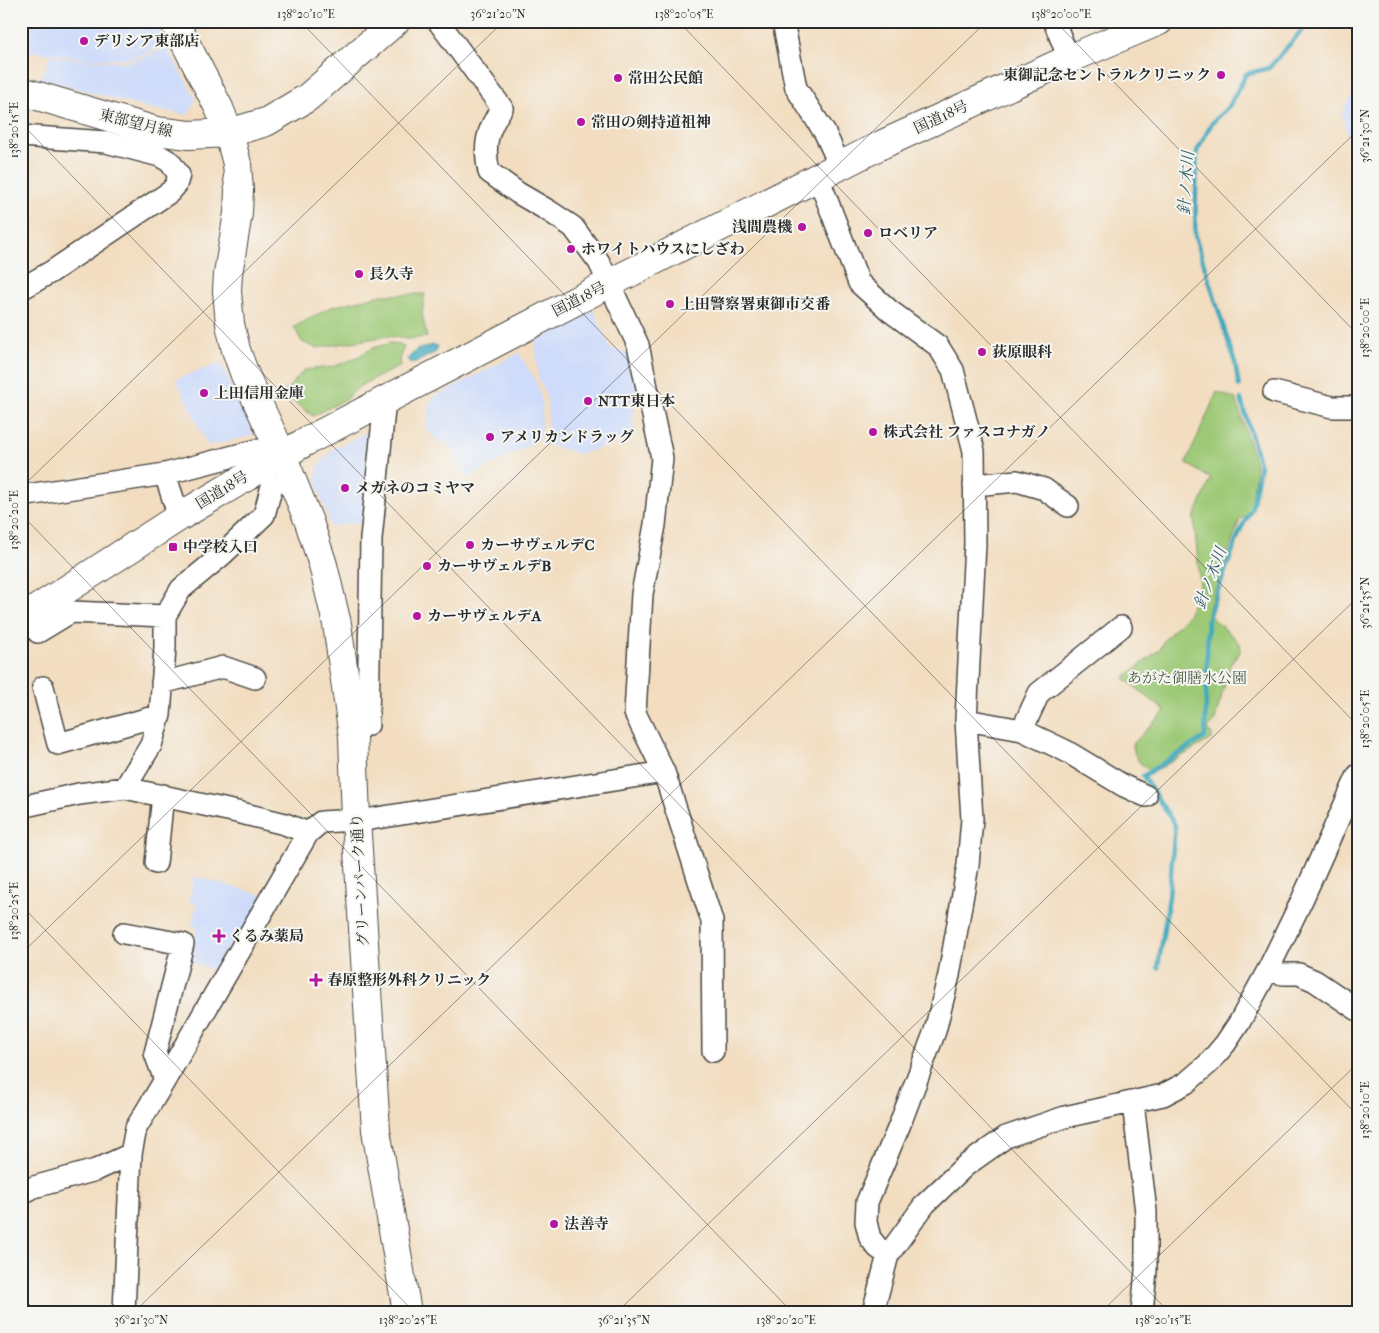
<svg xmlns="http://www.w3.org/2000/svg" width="1379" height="1333" font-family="'IM FELL French Canon','Noto Serif JP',serif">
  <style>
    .built { fill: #cedbfa }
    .green { fill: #9dc976; stroke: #647a50 }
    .water { fill: #3ea9be; stroke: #346a74 }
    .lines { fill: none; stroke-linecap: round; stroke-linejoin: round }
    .stream { stroke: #3ea9be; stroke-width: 4.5 }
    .minor-casing { stroke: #494641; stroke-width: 24 }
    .major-casing { stroke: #494641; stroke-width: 30 }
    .highway-casing { stroke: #494641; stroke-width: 30 }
    .minor { stroke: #fff; stroke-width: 21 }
    .major { stroke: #fff; stroke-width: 28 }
    .highway { stroke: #fff; stroke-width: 28 }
    .ticks { fill: none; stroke: #2b2b2b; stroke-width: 1; stroke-opacity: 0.45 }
    .poi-dot { fill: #b5179e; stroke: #f6f6f2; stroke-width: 2 }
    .labels { text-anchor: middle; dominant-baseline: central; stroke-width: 4; stroke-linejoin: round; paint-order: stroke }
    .poi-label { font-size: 15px; font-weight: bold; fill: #2b2b2b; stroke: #f6f6f2; text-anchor: start }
    .street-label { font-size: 15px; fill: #2b2b2b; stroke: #f6f6f2 }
    .park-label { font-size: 15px; fill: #4d5a42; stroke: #f6f6f2 }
    .water-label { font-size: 16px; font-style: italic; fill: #335d66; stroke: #f6f6f2 }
    .neatline { fill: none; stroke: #2b2b2b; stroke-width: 2 }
    .ticks-label { font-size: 12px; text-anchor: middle; fill: #2b2b2b }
  </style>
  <rect width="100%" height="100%" fill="#f6f6f2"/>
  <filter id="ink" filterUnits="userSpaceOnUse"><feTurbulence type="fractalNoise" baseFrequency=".02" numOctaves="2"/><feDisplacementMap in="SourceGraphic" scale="10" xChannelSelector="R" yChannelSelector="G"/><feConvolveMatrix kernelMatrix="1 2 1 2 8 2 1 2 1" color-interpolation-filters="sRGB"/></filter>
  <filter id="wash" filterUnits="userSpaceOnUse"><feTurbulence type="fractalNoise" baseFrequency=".0096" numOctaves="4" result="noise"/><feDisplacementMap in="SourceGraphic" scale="20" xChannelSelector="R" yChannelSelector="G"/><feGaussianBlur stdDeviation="1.12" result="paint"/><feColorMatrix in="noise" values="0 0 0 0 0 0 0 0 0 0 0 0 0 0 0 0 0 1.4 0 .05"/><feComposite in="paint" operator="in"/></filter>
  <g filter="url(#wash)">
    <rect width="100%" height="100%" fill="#f2ddc0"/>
    <path class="built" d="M21,21H155L166,45L132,59H87L21,50Z
      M167,48L196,99L188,115L143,107L41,79L50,56L87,60L130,62Z
      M1358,84V175L1342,113Z
      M593,309L610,348L630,353L644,393L635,404L632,421L636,436L581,454L545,444L548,421L547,399L538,377L536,357V340Z
      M519,353L537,383L543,406L540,438L532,444L468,478L447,441L440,444L426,428L432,398Z
      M221,363L254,435L208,446L176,379Z
      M373,429L363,521L331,527L316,481L317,471L321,462L333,449Z
      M194,876L266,896L220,972L187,961L197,927L191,924L197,904L189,902Z"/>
    <path class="green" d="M425,294L422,314L427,337L406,339L388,336L316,348L302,342L294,327L331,307L382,295Z
      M391,343L400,344L404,347L399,359L400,366L361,385L346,399L313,416L283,394L304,370L332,367L354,359L373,348Z
      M1217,392L1236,399L1256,466L1251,514L1240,519L1207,613L1240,643L1241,650L1230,665L1214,723L1208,728L1213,738L1152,773C1140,764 1134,759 1133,744L1165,711L1124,678L1160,649L1164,640L1188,615L1200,585L1194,518L1211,479L1186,463Z"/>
    <path class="water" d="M433,345L438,346L436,352L417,362L410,363L407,359L416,350Z"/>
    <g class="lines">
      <path class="stream" d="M1239,386L1235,363L1195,236L1197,151L1212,123L1230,105L1246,74L1269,68L1310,21
        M1158,968L1169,896L1175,825L1143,776L1205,737L1208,617L1240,531L1252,508L1260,466L1241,399"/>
    </g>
  </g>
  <g filter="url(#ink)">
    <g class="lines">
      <defs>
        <path id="minor" d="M438,21L502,108C487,130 483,146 489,172L518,193L549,211L573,227L599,262L638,345L662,458L655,525L642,594L635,713L664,772L712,921L713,1051
          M783,21L796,88L825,133L840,166
          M1054,21L1069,59
          M21,136L106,142L160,156L170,162L179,175L176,185L170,192L51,272L21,289
          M818,177L859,283L890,311L938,346L953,370L974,451L975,544L966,720L972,819L968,865L949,975L935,1031L900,1124L867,1202L866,1222L870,1238L878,1248L888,1255
          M1274,392L1332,407H1358
          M165,474L179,517
          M974,485L1017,481L1044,489L1068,506
          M21,496L165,474L257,450
          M38,632L71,612L165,616
          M162,683L223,667L255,678
          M43,687L58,744L160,715
          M966,720L1022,730L1066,751L1124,786L1146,796
          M351,725H368L371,539L385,400
          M1022,730L1039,693L1121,627
          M125,788L151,745L160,715L165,648V616L181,589L222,555L264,515L272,486
          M21,807L79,794L125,788L237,812L285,824L308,833
          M156,863L163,795
          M124,933L183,944L155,1053L165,1080
          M1268,970L1283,974H1299L1315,981L1358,1010
          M1133,1103L1146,1212V1271L1142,1312
          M21,1194L34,1187L96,1170L131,1154
          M124,1312L131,1154L136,1128L165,1080L308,833L321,822L371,819L664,772
          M873,1312L888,1255L925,1204L965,1166L1006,1137L1065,1117L1163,1095L1186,1083L1208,1064L1225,1044L1239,1023L1268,970L1302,900L1358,775"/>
        <path id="major" d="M174,21L219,108L229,133L237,164L239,190L238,213L228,274L227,291L230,324L236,350L245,375L282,455L309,522L323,565L337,624L353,737L356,819L376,1130L407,1312
          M21,91L156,131L189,135L229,133L266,122L307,98L396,21"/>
        <path id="highway" d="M21,619L179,517L305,442L608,284L883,144L1069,59L1159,21"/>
      </defs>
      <use href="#minor" class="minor-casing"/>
      <use href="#major" class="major-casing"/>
      <use href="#highway" class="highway-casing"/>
      <use href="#minor" class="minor"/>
      <use href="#major" class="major"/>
      <use href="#highway" class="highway"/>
    </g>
  </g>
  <path class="ticks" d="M300,21L1358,1116M678,21L1358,726M1055,21L1358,335M21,123L1169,1312M21,488L504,21M21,514L792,1312M21,905L414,1312M21,954L987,21M21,1296L37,1312M134,1312L1358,130M617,1312L1358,597M1101,1312L1358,1063"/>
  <g class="poi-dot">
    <circle cx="84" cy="41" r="5"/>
    <circle cx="1221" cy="75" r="5"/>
    <circle cx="618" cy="78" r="5"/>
    <circle cx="581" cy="122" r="5"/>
    <circle cx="802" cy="227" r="5"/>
    <circle cx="868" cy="233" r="5"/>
    <circle cx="571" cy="249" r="5"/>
    <circle cx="359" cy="274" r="5"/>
    <circle cx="670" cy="304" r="5"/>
    <circle cx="982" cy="352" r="5"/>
    <circle cx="204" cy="393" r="5"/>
    <circle cx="588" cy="401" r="5"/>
    <circle cx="873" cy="432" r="5"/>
    <circle cx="490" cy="437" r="5"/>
    <circle cx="345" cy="488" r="5"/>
    <circle cx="470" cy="545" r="5"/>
    <rect x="168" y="542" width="10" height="10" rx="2.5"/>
    <circle cx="427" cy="566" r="5"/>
    <circle cx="417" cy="616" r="5"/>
    <path d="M216.5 928.5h5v5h5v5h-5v5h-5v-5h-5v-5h5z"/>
    <path d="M313.5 972.5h5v5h5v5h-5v5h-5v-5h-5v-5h5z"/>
    <circle cx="554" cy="1224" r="5"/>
  </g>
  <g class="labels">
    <g class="poi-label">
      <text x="94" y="41">デリシア東部店</text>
      <text x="1211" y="75" text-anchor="end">東御記念セントラルクリニック</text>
      <text x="628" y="78">常田公民館</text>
      <text x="591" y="122">常田の剣持道祖神</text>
      <text x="792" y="227" text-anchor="end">浅間農機</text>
      <text x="878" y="233">ロベリア</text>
      <text x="581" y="249">ホワイトハウスにしざわ</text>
      <text x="369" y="274">長久寺</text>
      <text x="680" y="304">上田警察署東御市交番</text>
      <text x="992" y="352">荻原眼科</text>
      <text x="214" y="393">上田信用金庫</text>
      <text x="598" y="401">NTT東日本</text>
      <text x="883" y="432">株式会社 ファスコナガノ</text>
      <text x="500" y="437">アメリカンドラッグ</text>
      <text x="355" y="488">メガネのコミヤマ</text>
      <text x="480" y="545">カーサヴェルデC</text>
      <text x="183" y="547">中学校入口</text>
      <text x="437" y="566">カーサヴェルデB</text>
      <text x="427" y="616">カーサヴェルデA</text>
      <text x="229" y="936">くるみ薬局</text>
      <text x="327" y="980">春原整形外科クリニック</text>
      <text x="564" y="1224">法善寺</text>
    </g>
    <g class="street-label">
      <text transform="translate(941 117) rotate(-25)">国道18号</text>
      <text transform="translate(136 123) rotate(14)">東部望月線</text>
      <text transform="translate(579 299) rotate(-27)">国道18号</text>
      <text transform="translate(222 490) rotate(-31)">国道18号</text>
      <text transform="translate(360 880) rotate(-93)">グリーンパーク通り</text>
    </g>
    <g class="park-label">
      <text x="1187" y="678">あがた御膳水公園</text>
    </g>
    <g class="water-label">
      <text transform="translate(1186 183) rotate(-86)">針ノ木川</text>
      <text transform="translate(1210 578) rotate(-69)">針ノ木川</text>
    </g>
  </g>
  <rect width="1379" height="1333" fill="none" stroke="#f6f6f2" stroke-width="55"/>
  <rect x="28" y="28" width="1324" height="1278" class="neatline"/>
  <g class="ticks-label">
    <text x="306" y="18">138°20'10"E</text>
    <text x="498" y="18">36°21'20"N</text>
    <text x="684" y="18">138°20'05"E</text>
    <text x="1061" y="18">138°20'00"E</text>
    <text transform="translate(14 130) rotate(-90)" y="4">138°20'15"E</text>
    <text transform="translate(1365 136) rotate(-90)" y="4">36°21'30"N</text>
    <text transform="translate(1365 328) rotate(-90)" y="4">138°20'00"E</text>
    <text transform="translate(14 520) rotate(-90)" y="4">138°20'20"E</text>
    <text transform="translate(1365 603) rotate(-90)" y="4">36°21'35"N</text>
    <text transform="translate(1365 719) rotate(-90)" y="4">138°20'05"E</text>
    <text transform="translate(14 911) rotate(-90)" y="4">138°20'25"E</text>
    <text transform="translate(1365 1110) rotate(-90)" y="4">138°20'10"E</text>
    <text x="141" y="1324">36°21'30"N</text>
    <text x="408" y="1324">138°20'25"E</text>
    <text x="624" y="1324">36°21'35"N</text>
    <text x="786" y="1324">138°20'20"E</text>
    <text x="1163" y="1324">138°20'15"E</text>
  </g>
</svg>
